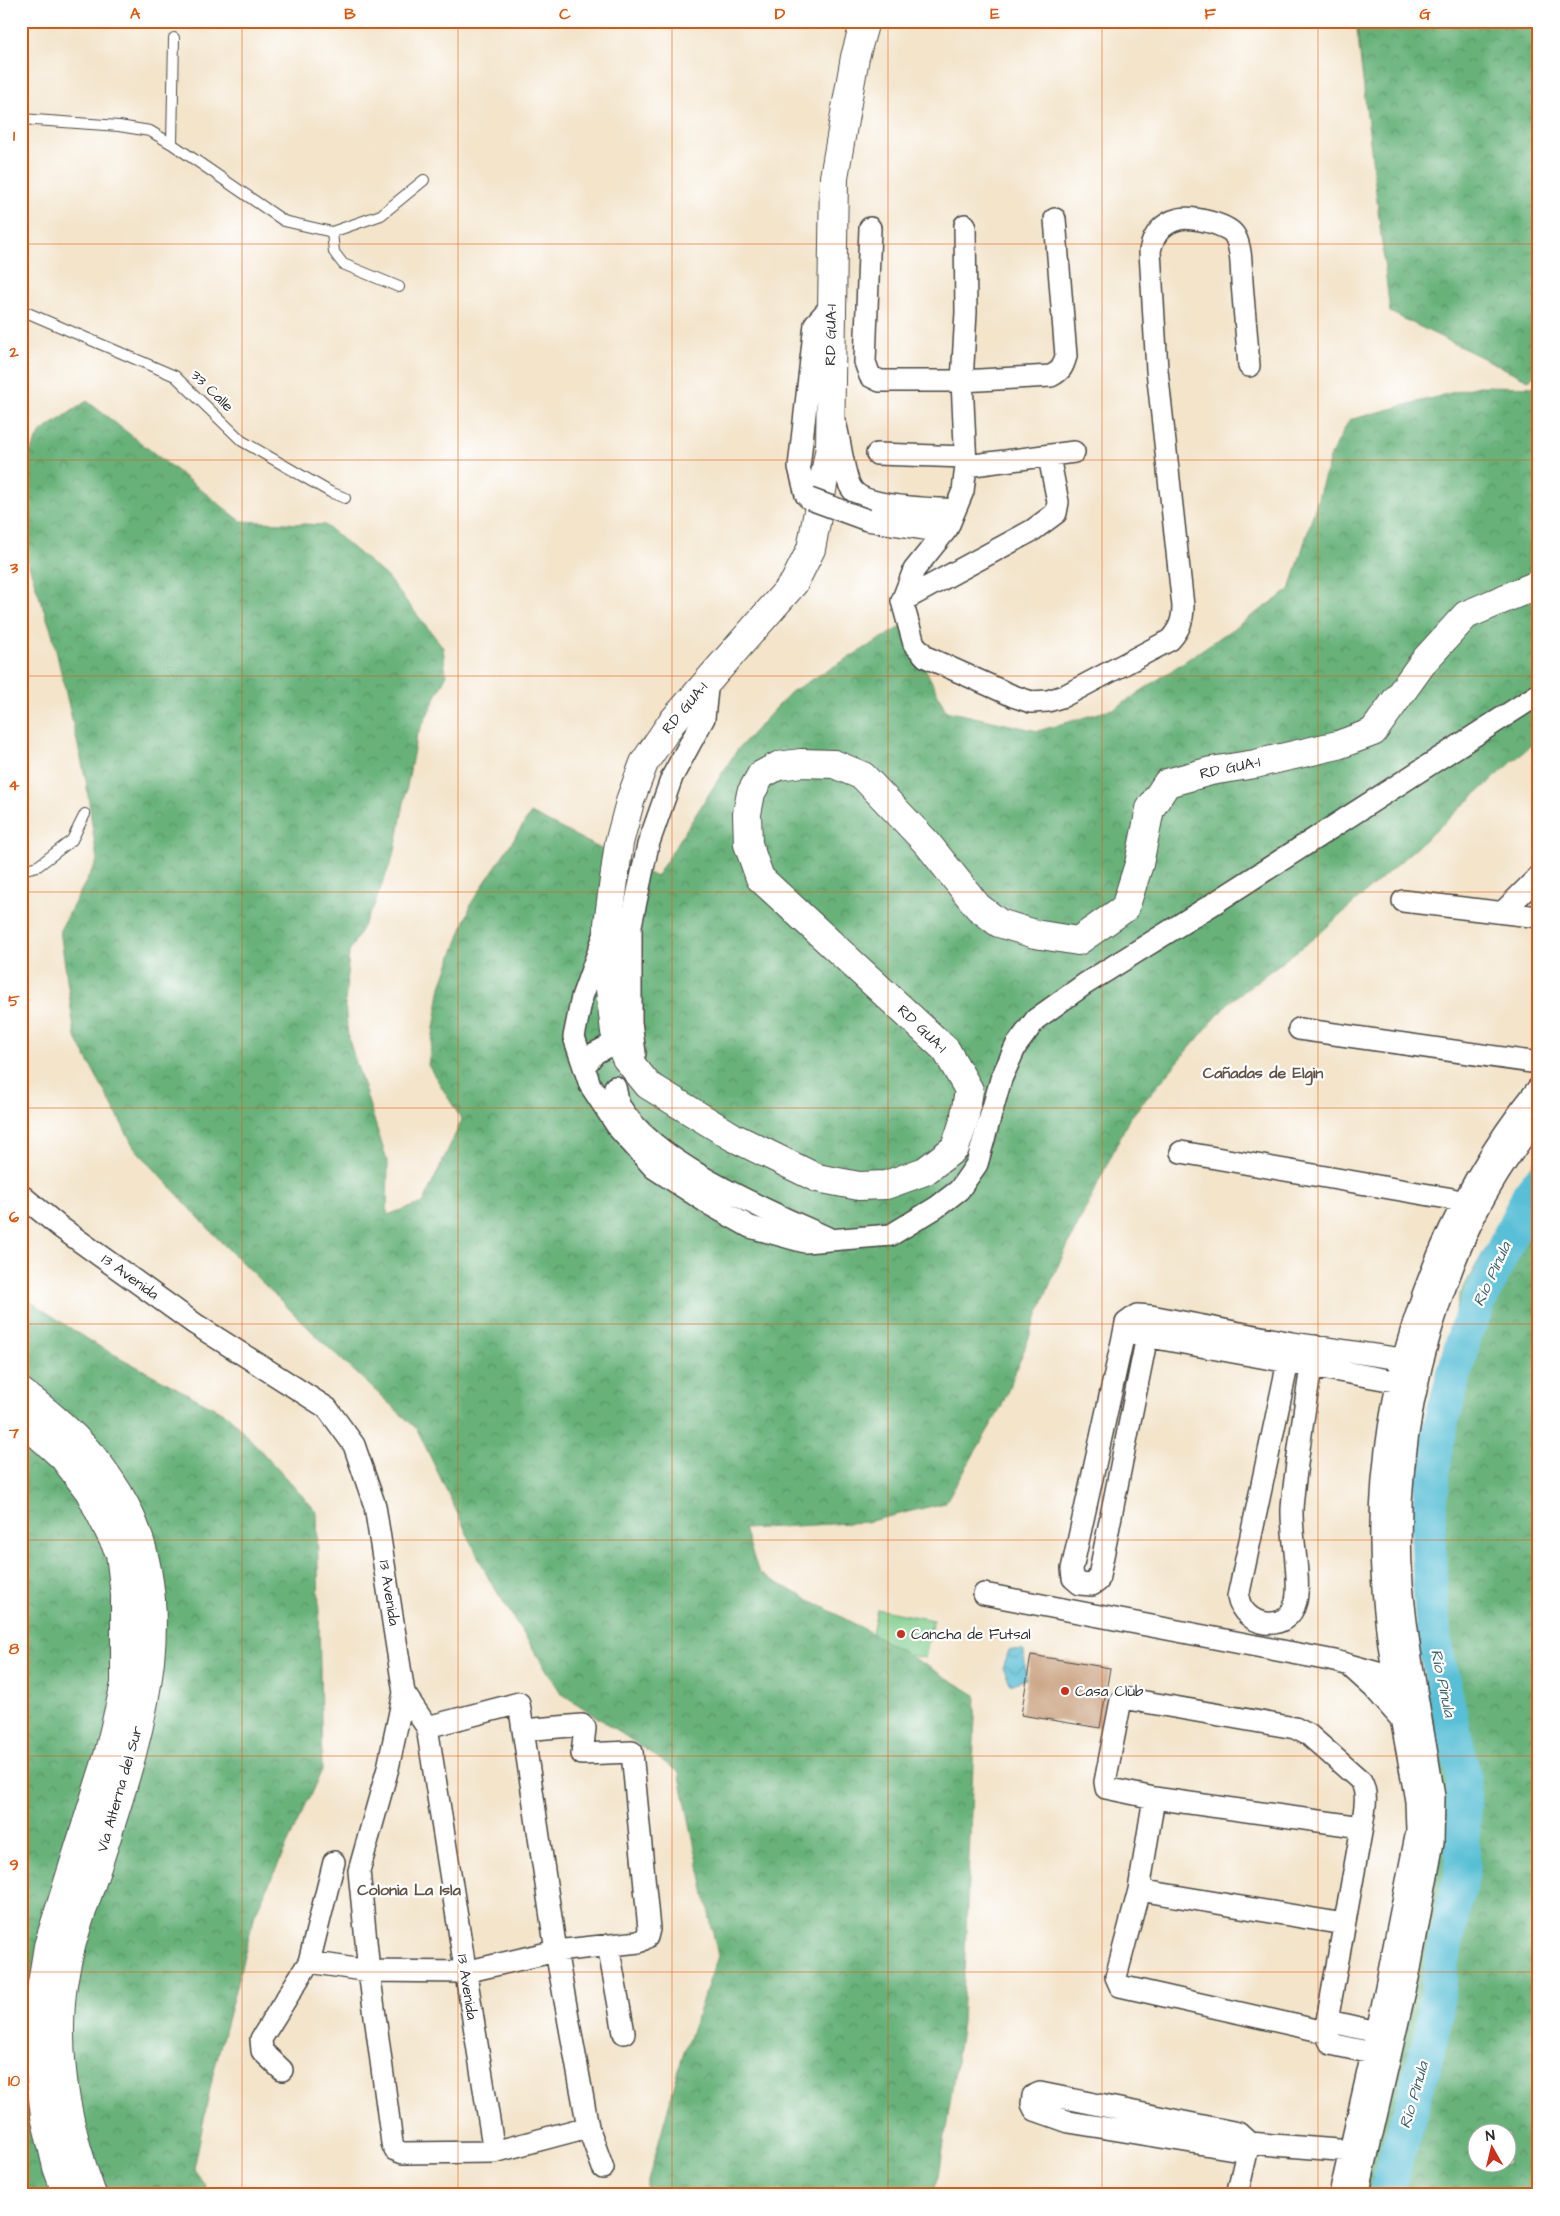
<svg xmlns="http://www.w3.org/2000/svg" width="1560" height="2216" font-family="'Architects Daughter',sans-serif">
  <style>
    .grass { fill: #81cf8f; stroke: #567d5d }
    .forest { fill: url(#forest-crowns); stroke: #4a6e52; fill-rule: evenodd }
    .water { fill: url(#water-waves); stroke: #427580 }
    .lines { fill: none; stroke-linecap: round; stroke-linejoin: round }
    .river { stroke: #58bfd6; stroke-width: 35 }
    .building { fill: #c79e7a }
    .service-casing { stroke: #494743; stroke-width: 12 }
    .minor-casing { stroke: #494743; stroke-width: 24 }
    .primary-casing { stroke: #494743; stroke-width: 30 }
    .trunk-casing { stroke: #494743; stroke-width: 30 }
    .service { stroke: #fff; stroke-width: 10 }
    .minor { stroke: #fff; stroke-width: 21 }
    .primary { stroke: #fff; stroke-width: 28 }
    .trunk { stroke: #fff; stroke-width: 28 }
    .minor-bridge-casing { stroke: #494743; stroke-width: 24; stroke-linecap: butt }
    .minor-bridge { stroke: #fff; stroke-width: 21 }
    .grid { fill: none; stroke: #df570e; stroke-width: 1; stroke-opacity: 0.55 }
    .poi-dot { fill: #c8321e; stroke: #fff; stroke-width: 2 }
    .labels { text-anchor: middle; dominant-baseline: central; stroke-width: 4.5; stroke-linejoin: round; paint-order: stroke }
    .street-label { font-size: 15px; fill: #2b2b2b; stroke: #fff }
    .poi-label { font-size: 15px; fill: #2b2b2b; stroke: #fff; text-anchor: start }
    .neighbourhood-label { font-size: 16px; font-weight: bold; fill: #625347; stroke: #fff }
    .water-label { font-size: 16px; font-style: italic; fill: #3b5f67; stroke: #fff }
    .neatline { fill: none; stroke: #df570e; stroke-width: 2 }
    .grid-label { font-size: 16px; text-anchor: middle; font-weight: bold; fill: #df570e }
  </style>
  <defs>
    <pattern id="forest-crowns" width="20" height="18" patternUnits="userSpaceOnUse" patternTransform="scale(1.25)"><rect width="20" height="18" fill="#68b27a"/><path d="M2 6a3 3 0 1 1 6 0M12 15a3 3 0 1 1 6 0" fill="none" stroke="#569164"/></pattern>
    <pattern id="water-waves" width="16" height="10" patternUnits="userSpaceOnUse" patternTransform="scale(1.25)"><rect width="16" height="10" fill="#58bfd6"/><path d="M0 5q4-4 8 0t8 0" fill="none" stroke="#499bae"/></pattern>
  </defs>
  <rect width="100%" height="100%" fill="#fff"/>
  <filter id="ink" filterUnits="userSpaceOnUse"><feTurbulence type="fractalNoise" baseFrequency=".02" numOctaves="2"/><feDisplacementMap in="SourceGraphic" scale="10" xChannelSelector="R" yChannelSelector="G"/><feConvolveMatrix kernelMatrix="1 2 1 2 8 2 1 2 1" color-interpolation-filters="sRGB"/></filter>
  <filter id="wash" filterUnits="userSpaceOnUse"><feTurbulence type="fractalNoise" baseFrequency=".0096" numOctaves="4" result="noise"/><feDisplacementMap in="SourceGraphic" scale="20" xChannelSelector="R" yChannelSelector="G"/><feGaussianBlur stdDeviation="1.12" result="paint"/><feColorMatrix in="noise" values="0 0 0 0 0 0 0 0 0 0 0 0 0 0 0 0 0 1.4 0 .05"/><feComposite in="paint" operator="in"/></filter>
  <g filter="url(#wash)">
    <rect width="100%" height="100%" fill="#f3e4ca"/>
    <path class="grass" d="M877,1609L933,1620L925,1658L869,1647Z"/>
    <path class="forest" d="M1356,21H1539V374L1528,380L1390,312Z
      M1478,386L1539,387V738L1319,934L1229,1002L1129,1119L1054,1274L1001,1408L945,1503L866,1522L744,1529L759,1573L866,1630L976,1695L962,2022L939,2176L932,2195H644L682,2058L718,1956L679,1772L561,1693L489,1579L417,1429L328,1347L223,1244L134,1147L75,1036L60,930L97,861L86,780L52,633L21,543V468L41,432L87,401L241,521L325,525L386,576L443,647L446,676L416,738L395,851L374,906L349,952L345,1004L348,1037L388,1164L387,1215L423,1203L462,1120L428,1065L441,986L472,902L531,813L656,877L737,750L791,692L904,625L946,711L1038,731L1116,708L1290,590L1331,455L1349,420Z
      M1539,1154V2195H1360L1435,1760L1419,1635L1416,1462L1460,1294ZM1478,2134H1508V2164H1478Z
      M21,1295L91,1342L229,1416L317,1512L322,1770L255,1914L213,2074L194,2169L212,2195H21V1788L29,1770V1688L21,1675Z"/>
    <path class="water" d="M1009,1650L1024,1651L1026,1679L1011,1685L1003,1668Z"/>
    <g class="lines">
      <path class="river" d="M1386,2195L1430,2042L1446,1940L1462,1874L1464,1778L1434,1642L1430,1586L1428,1525L1436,1442L1466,1330L1529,1195L1539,1182"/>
    </g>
    <g id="blocks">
      <path class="building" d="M1031,1655L1110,1668L1100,1728L1021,1715Z"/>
    </g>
  </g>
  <g filter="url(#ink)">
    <use href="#blocks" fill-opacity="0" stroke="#494743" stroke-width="1"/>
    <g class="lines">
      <defs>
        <path id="service" d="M21,119L119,126L150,131L172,144L174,38
          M172,144L284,221L332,232L381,215L424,180
          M332,232L334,252L343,264L399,287
          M21,310L175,376L242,441L330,492L345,498
          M21,870L38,866L72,840L85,814"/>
        <path id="minor" d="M965,225L966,312L962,381L966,466L963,491L947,529L914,570L902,601L914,644L926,657L1013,696L1031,702L1048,701L1064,696L1170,640C1179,630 1183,621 1183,606L1157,370L1150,251C1153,235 1162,223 1179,219C1191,216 1229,224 1235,236C1242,249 1241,267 1242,282C1244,310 1247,338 1249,366
          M870,228L865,362L870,376L880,381H962L1051,376C1061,371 1063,367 1066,356L1055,219
          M836,426C840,440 844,479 852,489C865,509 932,508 955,510
          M877,454L966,457
          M966,466L1074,452
          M810,499L806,495L799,467L815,324L831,306
          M867,520L925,529H947
          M902,601L1033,530L1056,513L1058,502L1049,457
          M1403,901L1539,917
          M1503,912L1539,876
          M604,936L582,997L574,1037L590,1085L619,1129L654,1168L709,1204L750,1227L805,1242L891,1235L937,1207L959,1190L977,1164L1001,1079L1016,1046L1036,1019L1085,984L1213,904L1539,694
          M1299,1029L1539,1063
          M635,1053L631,1022V925L648,845L672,777L704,718L708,680
          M584,1067L595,1053L618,1041
          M615,1087C617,1093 617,1103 621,1108C658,1166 767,1210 828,1238
          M1181,1152L1447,1198L1476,1205
          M21,1195L60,1227L195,1324L327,1408L354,1445L375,1506L404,1693L427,1727L494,2152
          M1151,1316L1098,1581L1092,1585L1080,1584L1073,1578L1072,1569L1124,1333L1126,1323L1137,1315L1151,1316L1292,1343L1415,1361
          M1134,1334L1411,1384
          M1292,1343L1238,1597C1243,1627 1288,1635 1296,1601C1301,1578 1291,1535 1292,1509C1293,1491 1296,1473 1298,1456C1303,1419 1308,1382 1315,1346
          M984,1594L1335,1661L1407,1681
          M1352,1668L1374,1688L1402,1720
          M404,1693L388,1768L359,1871L369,1971L392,2143L395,2150L403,2153L494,2152L588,2127
          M427,1727L519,1703L556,1951L588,2127L603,2168
          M1362,1827L1154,1798L1106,1788L1105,1782L1121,1700L1128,1699L1295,1728L1309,1735L1361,1781C1369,1795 1364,1811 1362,1827L1325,2032L1331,2044L1372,2053L1384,2046
          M1139,1890L1154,1798
          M1344,1924L1139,1890L1116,1977L1120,1986L1325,2032L1337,2023L1377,2032
          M608,1945L624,2033
          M309,1962L334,1862
          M282,2070L262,2051L261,2039L309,1962L369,1971L465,1972L556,1951L639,1942L647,1937L649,1929L632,1752L582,1754L585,1728L582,1725L523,1730
          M1249,2143L1238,2133L1040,2093L1033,2096L1032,2104L1035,2110L1069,2122L1234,2149L1249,2143L1364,2152
          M1237,2195L1249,2143
          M1340,2195L1377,2032L1417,1831L1416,1801C1404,1730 1388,1659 1383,1588C1369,1410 1427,1225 1539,1087
          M1358,2195L1410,1969L1433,1842L1434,1797C1423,1727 1408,1655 1402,1584C1393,1463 1419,1338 1469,1228C1487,1188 1513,1150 1539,1116"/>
        <path id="primary" d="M865,21L855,57L834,177L830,447L811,549L794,583L672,722L644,763L631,798L619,843L608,924V972L615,1032L626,1058L648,1085L733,1137L817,1178L859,1186L886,1185L925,1171L955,1148L964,1121L969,1090L946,1050L760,878L748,844L747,814L751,793L761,775L778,766L801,763L834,764L863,776L927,843L978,907L999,923L1035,934L1078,941L1125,908L1139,864L1150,809L1167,783L1211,771L1255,764L1338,745L1373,732L1424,661L1466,615L1539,584"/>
        <path id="trunk" d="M21,1392C55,1417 87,1445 110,1480C190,1596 138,1740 99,1861C84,1907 64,1954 61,2003C56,2070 69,2132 92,2195
          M21,1419L64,1458L89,1491L120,1553L125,1595V1684L108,1756L48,1946L39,2002L38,2056L45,2116L57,2167L67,2195"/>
      </defs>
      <use href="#service" class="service-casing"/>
      <use href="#minor" class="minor-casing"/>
      <use href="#primary" class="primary-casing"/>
      <use href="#trunk" class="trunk-casing"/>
      <use href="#service" class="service"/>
      <use href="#minor" class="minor"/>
      <use href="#primary" class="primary"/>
      <use href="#trunk" class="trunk"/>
      <defs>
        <path id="minor-bridge" d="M810,499L867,520"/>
      </defs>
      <use href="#minor-bridge" class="minor-bridge-casing"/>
      <use href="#minor-bridge" class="minor-bridge"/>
    </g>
  </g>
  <path class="grid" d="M242,21V2195M458,21V2195M672,21V2195M888,21V2195M1102,21V2195M1318,21V2195M21,244H1539M21,460H1539M21,676H1539M21,892H1539M21,1108H1539M21,1324H1539M21,1540H1539M21,1756H1539M21,1972H1539"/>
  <g class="poi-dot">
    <circle cx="901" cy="1634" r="5"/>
    <circle cx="1065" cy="1691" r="5"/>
  </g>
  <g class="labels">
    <g class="street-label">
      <text transform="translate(831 335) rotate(-89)">RD GUA-1</text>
      <text transform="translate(212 391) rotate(44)">33 Calle</text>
      <text transform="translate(685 708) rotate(-50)">RD GUA-1</text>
      <text transform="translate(1230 768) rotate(-12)">RD GUA-1</text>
      <text transform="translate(922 1029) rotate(44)">RD GUA-1</text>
      <text transform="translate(130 1277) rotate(36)">13 Avenida</text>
      <text transform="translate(389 1593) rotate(81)">13 Avenida</text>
      <text transform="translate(120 1789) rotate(-74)">Vía Alterna del Sur</text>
      <text transform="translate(467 1987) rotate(81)">13 Avenida</text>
    </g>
    <g class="poi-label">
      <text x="911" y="1634">Cancha de Futsal</text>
      <text x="1075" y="1691">Casa Club</text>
    </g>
    <g class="neighbourhood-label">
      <text x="1263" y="1073">Cañadas de Elgin</text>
      <text x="409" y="1890">Colonia La Isla</text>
    </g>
    <g class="water-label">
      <text transform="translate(1492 1274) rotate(-65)">Río Pinula</text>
      <text transform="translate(1443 1683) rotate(78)">Río Pinula</text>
      <text transform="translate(1414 2095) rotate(-74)">Río Pinula</text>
    </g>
  </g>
  <rect width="1560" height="2216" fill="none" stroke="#fff" stroke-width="55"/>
  <g transform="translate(1492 2148) rotate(352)"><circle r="24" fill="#ffffff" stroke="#aaaaaa"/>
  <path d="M0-4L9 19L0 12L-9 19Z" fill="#c8321e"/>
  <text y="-8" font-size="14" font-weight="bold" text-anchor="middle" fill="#2b2b2b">N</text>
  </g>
  <rect x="28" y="28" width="1504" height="2160" class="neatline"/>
  <g class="grid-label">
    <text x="135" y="19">A</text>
    <text x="350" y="19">B</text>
    <text x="565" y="19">C</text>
    <text x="780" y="19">D</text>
    <text x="995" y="19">E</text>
    <text x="1210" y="19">F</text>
    <text x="1425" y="19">G</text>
    <text x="14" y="141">1</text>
    <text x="14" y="357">2</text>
    <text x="14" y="573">3</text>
    <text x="14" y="790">4</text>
    <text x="14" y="1006">5</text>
    <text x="14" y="1222">6</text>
    <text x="14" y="1438">7</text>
    <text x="14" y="1654">8</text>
    <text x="14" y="1870">9</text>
    <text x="14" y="2086">10</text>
  </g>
</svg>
